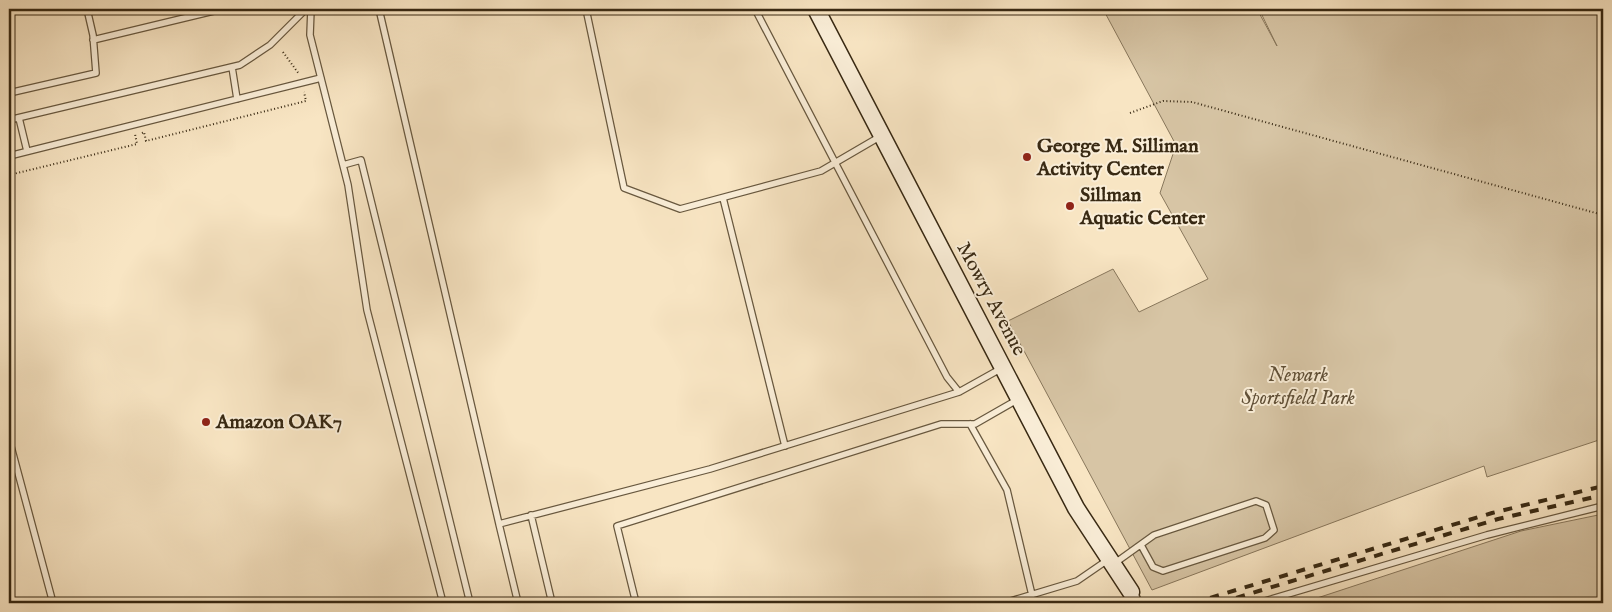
<svg xmlns="http://www.w3.org/2000/svg" width="1612" height="612" font-family="'IM FELL English',serif">
  <style>
    .green { fill: #d7c5a5; stroke: #88775c }
    .lines { fill: none; stroke-linecap: round; stroke-linejoin: round }
    .service-casing { stroke: #68583f; stroke-width: 8 }
    .minor-casing { stroke: #68583f; stroke-width: 14 }
    .secondary-casing { stroke: #382913; stroke-width: 19 }
    .path { stroke: #382913; stroke-width: 2; stroke-dasharray: 1 2.5; stroke-linecap: butt }
    .service { stroke: #faeed8; stroke-width: 5.5 }
    .minor { stroke: #faeed8; stroke-width: 11 }
    .secondary { stroke: #faeed8; stroke-width: 16 }
    .rail { stroke: #382913; stroke-width: 4; stroke-dasharray: 9 9; stroke-linecap: butt }
    .poi-dot { fill: #8f2418; stroke: #faeed8; stroke-width: 2 }
    .labels { text-anchor: middle; dominant-baseline: central; stroke-width: 4; stroke-linejoin: round; paint-order: stroke }
    .poi-label { font-size: 20px; font-weight: bold; fill: #382913; stroke: #faeed8; text-anchor: start }
    .street-label { font-size: 20px; fill: #382913; stroke: #faeed8 }
    .park-label { font-size: 20px; font-style: italic; fill: #605038; stroke: #faeed8 }
  </style>
  <rect width="100%" height="100%" fill="#f8e5c3"/>
  <filter id="stains"><feTurbulence type="fractalNoise" baseFrequency=".004" numOctaves="4"/><feColorMatrix values="0 0 0 0 .2 0 0 0 0 .09 0 0 0 0 .02 0 0 0 .5 -.17"/></filter>
  <radialGradient id="worn" r=".72"><stop offset=".6" stop-color="#630" stop-opacity="0"/><stop offset="1" stop-color="#630" stop-opacity=".3"/></radialGradient>
  <path class="green" d="M1103,9H1257L1277,46L1259,9H1597L1603,23V441L1599,440L1487,477L1484,466L1152,590L1008,321L1113,269L1139,312L1208,279L1160,193L1176,145Z
    M1603,514V603H1302L1521,531Z"/>
  <g class="lines">
    <defs>
      <path id="service" d="M311,9L310,35L348,185L367,310L443,603
        M379,9L499,524L710,469L959,392L947,377L755,9
        M586,9L624,188L680,209L821,171L881,136
        M93,40L222,9
        M232,67L237,99
        M9,93L96,73L93,35L87,9
        M19,118L27,151
        M9,120L240,65L270,45L306,9
        M9,156L321,78
        M343,165L361,160L470,603
        M723,198L785,446
        M959,392L1002,368
        M970,424L1007,490L1032,595
        M9,439L53,603
        M531,515L552,603
        M499,524L518,603
        M1115,563L1154,535L1256,501L1266,505L1274,530L1265,538L1163,571L1153,567L1141,545
        M636,603L617,526L941,424H975L1017,400
        M1004,603L1077,581L1109,559
        M1258,603L1487,535L1603,506"/>
      <path id="minor" d="M1131,592L1136,603"/>
      <path id="secondary" d="M816,9L1076,508L1131,592"/>
    </defs>
    <use href="#service" class="service-casing"/>
    <use href="#minor" class="minor-casing"/>
    <use href="#secondary" class="secondary-casing"/>
    <path class="path" d="M283,52L299,74
      M1130,113L1163,101L1192,102L1603,215
      M142,133L144,132L146,141L306,101L304,92
      M9,175L137,144L135,134"/>
    <use href="#service" class="service"/>
    <use href="#minor" class="minor"/>
    <use href="#secondary" class="secondary"/>
    <path class="rail" d="M1193,603L1492,513L1603,486
      M1219,603L1498,519L1603,495"/>
  </g>
  <g class="poi-dot">
    <circle cx="1027" cy="157" r="5"/>
    <circle cx="1070" cy="206" r="5"/>
    <circle cx="206" cy="422" r="5"/>
  </g>
  <g class="labels">
    <g class="poi-label">
      <text x="1037" y="146">George M. Silliman<tspan x="1037" dy="23">Activity Center</tspan></text>
      <text x="1080" y="195">Sillman<tspan x="1080" dy="23">Aquatic Center</tspan></text>
      <text x="216" y="422">Amazon OAK7</text>
    </g>
    <g class="street-label">
      <text transform="translate(991 299) rotate(62)">Mowry Avenue</text>
    </g>
    <g class="park-label">
      <text x="1298" y="375">Newark<tspan x="1298" dy="23">Sportsfield Park</tspan></text>
    </g>
  </g>
  <rect width="1612" height="612" fill="none" stroke="#f8e5c3" stroke-width="30"/>
  <rect x="10" y="10" width="1592" height="592" fill="none" stroke="#382913" stroke-width="2.5"/>
  <rect x="15" y="15" width="1582" height="582" fill="none" stroke="#382913"/>
  <rect width="100%" height="100%" filter="url(#stains)"/>
  <rect width="100%" height="100%" fill="url(#worn)"/>
</svg>
